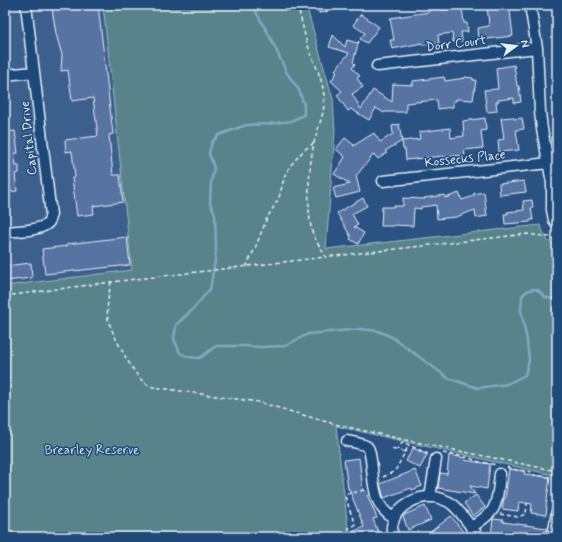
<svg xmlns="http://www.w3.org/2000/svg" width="562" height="542" font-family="Mynerve,sans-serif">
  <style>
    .built { fill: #3c5f8e }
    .green { fill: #58838a; stroke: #a0bac1 }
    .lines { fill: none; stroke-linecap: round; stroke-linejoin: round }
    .stream { stroke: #85a7c3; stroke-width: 2.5 }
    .building { fill: #5773a2; stroke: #e8f1f8 }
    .minor-casing { stroke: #e8f1f8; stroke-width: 13 }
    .path { stroke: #e8f1f8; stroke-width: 1.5; stroke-dasharray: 4 3; stroke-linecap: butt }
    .minor { stroke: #1f4a7a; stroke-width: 10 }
    .labels { text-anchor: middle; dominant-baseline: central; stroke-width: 3; stroke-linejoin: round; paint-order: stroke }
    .street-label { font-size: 13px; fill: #e8f1f8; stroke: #1f4a7a }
    .park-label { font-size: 13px; fill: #d2e0e8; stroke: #1f4a7a }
  </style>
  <rect width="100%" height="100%" fill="#2a5282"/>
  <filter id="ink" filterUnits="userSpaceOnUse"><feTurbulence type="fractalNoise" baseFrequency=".025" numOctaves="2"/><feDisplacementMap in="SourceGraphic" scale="8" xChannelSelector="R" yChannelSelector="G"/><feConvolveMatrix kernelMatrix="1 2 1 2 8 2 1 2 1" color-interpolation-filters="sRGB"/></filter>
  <g filter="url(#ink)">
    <path class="built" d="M5,5H103L132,270L5,286Z"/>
    <path class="green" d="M103,5H306L333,99L335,131L326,249L540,225L547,240L557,246V476L336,426L349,537H5V286L132,270Z"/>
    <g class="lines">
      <path class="stream" d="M252,5L270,37L287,73L299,90L304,105V115L291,121L269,124L246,125L219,135L212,142L209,153L214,168L211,183L210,203L215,214L216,248L215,261L210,289L194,308L176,325L174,339L180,353L188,357L200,358L216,346H243L260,347L285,346L308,334L361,329L378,331L392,337L448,378L478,388L507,384L525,375L529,360L527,341L521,310L522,296L527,291L533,289L538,290L545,297L557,300"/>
    </g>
    <path class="building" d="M83,5H98L113,134L109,135L113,175H120L123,202L93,206L94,214L77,216L72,178L75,177L72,151L66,152L65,140L98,136L93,98L72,101L68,70L61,71L62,55L56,34L52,9Z
      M318,5H326L327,12L319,13Z
      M487,5H507L508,11H510L513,36L479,40L478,28L489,26Z
      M442,8V10L462,8L464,23H467L468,32H461L462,41L453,42L452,33L438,35L439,44L422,45V43L392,49L390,40H394L390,18L429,12V9Z
      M361,14L379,27L367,43L360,39L365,33L353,25Z
      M333,35L345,47L347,40L357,43L359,41L353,62L355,64L352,68L360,76L357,78L363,87L352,94L361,109L373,90L392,102L393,84L413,85V81L444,77L445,81L465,78V77L473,78V80H476L473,100L456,99V101H453V107L438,109L437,100L406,103V112H385L384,113L376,108L369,120L351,109L348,111L337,95L342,91L331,81L337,72L335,70L349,53L329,47Z
      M514,65L517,86H519L521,102L514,103V98L498,100V102H496L497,111L487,112L484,90L498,89L496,68Z
      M513,117L514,119L522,118L524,129L516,130L519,150L499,152L498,140L504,139L501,118Z
      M485,118L486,130L481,131L483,148L464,150L465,155L443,157L442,156L406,160L405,149H403L402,141L385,151L387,153L378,159L374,154L356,176L360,192L336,198L333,188L350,184L334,174L345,157L336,149L345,138L354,145L353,146L374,133L380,142L393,134L392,126L399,124L402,141L420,139L419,132L450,128L451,138L464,136L463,121Z
      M15,131L18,153H15L16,166H19V173L15,174L17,191L5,193V132Z
      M524,181L526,192L500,195L499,184Z
      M484,192L487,216L476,218L475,210L456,217L437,219L436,205L421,207V209L414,208L413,226L394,225V226H381L382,207H393V206H403V198L425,199L424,198L445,195V198L459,193L462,200L474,196L473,194Z
      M363,198L367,206L352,214L358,225L354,227L364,233L358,244L350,239L351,237L337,213Z
      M532,200L533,208H531L533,220H530V222L505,224L504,214H508L507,212L524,210L523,201Z
      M127,237L130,265L45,274L42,249L67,246V244Z
      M31,263L32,278L5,281V266Z
      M413,448L427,455L420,468L406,461Z
      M449,455L465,458L464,460L490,464L487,489L470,486L475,494L438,488L440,473L447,474Z
      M359,458L363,491L365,490L377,518L373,519L380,537H340L364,527L349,489H348L344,460Z
      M509,469L525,471L524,474L550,477L546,507H547L546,515L531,513L532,504L519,502L518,511L502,509L504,498L505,499Z
      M415,470L422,486L412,490L411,488L384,498L380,484Z
      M476,495L485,507L473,516L464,503Z
      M425,506L431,520L408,530L403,517L404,515Z
      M451,516L467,537H424Z
      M493,519L503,520V522L547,528L546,537H502L491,535Z"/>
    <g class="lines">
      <defs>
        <path id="minor" d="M530,5L537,48L540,112L542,129L552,183V210L554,220L557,224
          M377,66L537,48
          M5,75L34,72
          M383,181L549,163
          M5,232C16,231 42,231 49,222C49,221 50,216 51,215L26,5
          M347,441C353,442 361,443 366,446C370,448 370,455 371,460C374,481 372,507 394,518
          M430,497L436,459
          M471,528C478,522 489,516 493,509C498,501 499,483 500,474
          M392,537C392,532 391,527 393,522C397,505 419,495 435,497C440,498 445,500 449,502C460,509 470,527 479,537
          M553,537L557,511"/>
      </defs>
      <use href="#minor" class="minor-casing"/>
      <path class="path" d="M297,5C301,17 303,28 306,40C312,60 325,80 324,102C324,116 317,129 314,143C309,165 306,209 312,231C315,240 321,249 326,257L527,234L550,237L557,240
        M246,267L256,246L267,218L279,198L285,175L290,166L304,150L314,143
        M111,282C109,294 106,306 108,319C111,332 134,376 145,383C147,385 150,386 153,387L258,402L334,424L401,439L557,471
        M5,296L111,282L326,257
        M392,449L395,450L397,449
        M405,452L397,449L403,442L428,454
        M443,453L470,458L476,461L497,465
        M507,467L511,469L532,472L533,475L557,478
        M383,477L395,471L409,445
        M500,514L518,517L526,514L527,503
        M352,537L349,529V528L355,525L345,496L347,494L365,490"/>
      <use href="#minor" class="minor"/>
    </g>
  </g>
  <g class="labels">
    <g class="street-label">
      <text transform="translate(456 44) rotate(-7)">Dorr Court</text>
      <text transform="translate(29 138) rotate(-96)">Capital Drive</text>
      <text transform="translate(465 159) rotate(-6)">Kossecks Place</text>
    </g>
    <g class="park-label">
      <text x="92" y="450">Brearley Reserve</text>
    </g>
  </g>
  <rect width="562" height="542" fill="none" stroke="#1f4a7a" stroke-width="20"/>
  <rect x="10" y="10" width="542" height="522" fill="none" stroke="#e8f1f8" stroke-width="1.5" filter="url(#ink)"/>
  <g transform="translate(516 46) rotate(75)" stroke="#1f4a7a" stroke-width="3" paint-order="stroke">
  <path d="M0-3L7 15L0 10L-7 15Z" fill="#e8f1f8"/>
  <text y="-6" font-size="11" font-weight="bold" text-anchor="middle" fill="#e8f1f8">N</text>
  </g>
</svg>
